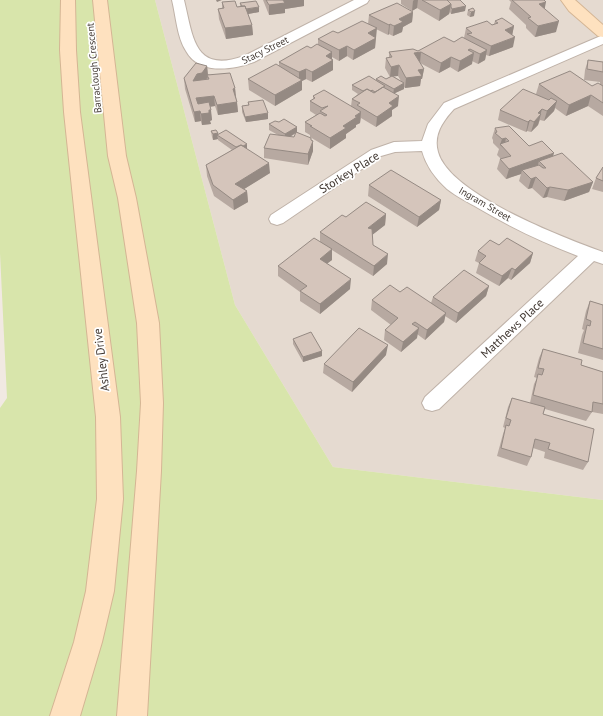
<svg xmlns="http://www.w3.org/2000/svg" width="603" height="716" font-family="'PT Sans',sans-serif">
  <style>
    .residential { fill: #e5dad0 }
    .green { fill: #d8e5ab }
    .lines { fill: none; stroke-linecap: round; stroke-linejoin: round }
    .street-casing { stroke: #bfb2a8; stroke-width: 2 }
    .secondary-casing { stroke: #d4b594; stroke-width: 2 }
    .street { fill: #fff; fill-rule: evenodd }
    .secondary { fill: #fee1bf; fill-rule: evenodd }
    .wall { fill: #b7a9a1; fill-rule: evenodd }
    .shaded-wall { fill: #958a83 }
    .building { fill: #d5c5bb; stroke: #958a83 }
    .labels { text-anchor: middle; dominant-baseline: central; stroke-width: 3.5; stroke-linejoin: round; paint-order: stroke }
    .far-street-label { font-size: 10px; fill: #423933; stroke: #fff }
    .street-label { font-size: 12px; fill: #423933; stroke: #fff }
  </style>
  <rect width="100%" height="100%" fill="#f1e9e2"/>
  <path class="residential" d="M155,0H603V500L333,467L235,305Z"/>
  <path class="green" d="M0,0H155L235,305L333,467L603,500V716H0V408L7,398L0,253Z"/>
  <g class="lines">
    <defs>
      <path id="street" d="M172,0H184C193,37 194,74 244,56L354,0H369L367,3L254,62C232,70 199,75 186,51C177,37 176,16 172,0Z
        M603,35V44L454,109C443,121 433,135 438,152C449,194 564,238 603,252V264L594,261L439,409L432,411L425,409L422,403L425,397L578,256C544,243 510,227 478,208C468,202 457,197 447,189C436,179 426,166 422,151L395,152L381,156L283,223L277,225L271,223L269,219L271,215L371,150L394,142L422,141L428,124L444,103Z"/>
      <path id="secondary" d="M61,0H75L76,50L80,112L120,417L123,499L114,591L102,642L80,716H50L74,642L86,591L97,499L96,417L64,112L60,50Z
        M93,0H107L126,156L136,198L159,323L163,403L161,471L147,716H117L137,471L141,403L137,323L118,198L108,156Z
        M561,0H575L603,25V37L598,36L569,11Z"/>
    </defs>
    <use href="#street" class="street-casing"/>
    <use href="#secondary" class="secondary-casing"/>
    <use href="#street" class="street"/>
    <use href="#secondary" class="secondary"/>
  </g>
  <path class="wall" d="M263,0H304V6L285,9V13L269,15Z
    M401,0H460L465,11L451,14L450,12L449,14L439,21L417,8L412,11L401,4Z
    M509,0H544L545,9L556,32L535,37L526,28V25L509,9L511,2Z
    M222,2L237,7L240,6V3L259,12L248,14L252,25L253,35L226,39L219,19L218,9L222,8Z
    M468,10L474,16L470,17L467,15Z
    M413,12L412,22L403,27L402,32L393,36L389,34L388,35L376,29L375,48L353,60L347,56L339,61L332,57L333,70L312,82L306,79L302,81V90L275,106L249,90L248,79L279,66V62L318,45V39L368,24L369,15Z
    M495,21L514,26L512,35L513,47L489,56L486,55L485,60L478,64L472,61V64L458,72L450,67L439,73L420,63L424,69L422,79H421L420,86L405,88L404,87V89L395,93L398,106L392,110V116L376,127L361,118L360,123L356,125V127L346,134V138L330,149L310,137V135L305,132V122L316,115L310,111V101L313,99V96L351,106L352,99L358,94L352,90V85L376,80V79H386L390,77L385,68L386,58L389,57V52L418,51L454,42L464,38L466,28L492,25L494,24ZM393,76H398L401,81Z
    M588,60L603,62V116L588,106L566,116L555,108L554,111L544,121L540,120L538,125L531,132L527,131L526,132L498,120L500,110L536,94L539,84L592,86L600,84V82L584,80L585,70Z
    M207,66L208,74L235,88L238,112L218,115L215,106L210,107L212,120L210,121L211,124L202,125L201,121L195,122L185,89L184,78Z
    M248,102L268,119L246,122L242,112V106L248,105Z
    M279,122L297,127V132L313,141V151L308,165L264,158V148L278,135L269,130V124ZM296,133L294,137H290Z
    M495,128L529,146L553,156L593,182L589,192L564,201L547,197L543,198L532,188L528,189L519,181L521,174L506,179L497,169L500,159H501L497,155L499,149L493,143V140L492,138Z
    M211,131L218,133V134L247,144V149L270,173L244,189L247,191L248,202L234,210L214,196L207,176L206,165L232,150L218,140V139L213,140L212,137Z
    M603,167V192L592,189L596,178Z
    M369,185L441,200L439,210L417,227L368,196Z
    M386,214L385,225L372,235L373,245L387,264L373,276L332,250V260L327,263L350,289L320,314L300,301V292L278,276V266L320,242V232L346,217Z
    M499,245L533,253L530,263L511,280L508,278L499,286L476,273L479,263L475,261L478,251Z
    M489,286L486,296L456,323L445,316L444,322L425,340L417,334V338L401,352L384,340L385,330L391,325L371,310L372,300L400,292L431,303L433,297Z
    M590,301L603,305V360L578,353L582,335L584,330L582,329L586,311Z
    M293,339L322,351V356L303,362L293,344Z
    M543,349L581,365L603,372V414L592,412L586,421L545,409L543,414L588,462L583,470L544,458L545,452L533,448L531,457L527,466L497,456L503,434L505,428L503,427L508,407L512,398L530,403L534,384L537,378L534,377L539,358Z
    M386,355L352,392L323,373L324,364Z"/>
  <path class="shaded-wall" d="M216,0H222L217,2Z
    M283,0H304V6L285,9V13L269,15V5Z
    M414,0H418L417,8L412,11L413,1Z
    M546,2L544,12L539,4Z
    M451,4L449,14L439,21L440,10Z
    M466,6L465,11L451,14L452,9Z
    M259,7V12L243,15V10Z
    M475,11L474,16L470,17L471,12Z
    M413,12L412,22L403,27L402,32L393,36L394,26L399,19Z
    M559,21L556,32L535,37L538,26Z
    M390,24L389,34L388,35L389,25Z
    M252,25L253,35L226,39L225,28Z
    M514,26L512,36L505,30Z
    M377,28L375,48L353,60L354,50L368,33Z
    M515,37L513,47L489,56L491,46Z
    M347,46V56L339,61V50Z
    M470,49L469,56L474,53L472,64L458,72L460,61L468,50Z
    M487,50L485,60L478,64L480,54Z
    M332,52V60H333V70L312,82V72L326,56Z
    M421,52L420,63L414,53Z
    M451,57L450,67L439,73L441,63Z
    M399,65L398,76L390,77L391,67Z
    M207,66L208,76L207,75L208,77L203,83L193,81L197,74Z
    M306,69V79L302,81V90L275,106V95L299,82V72Z
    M424,69L422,79H421L420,86L405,88L406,78L418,70Z
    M404,83V89L393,94L394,89Z
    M235,88L236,99L233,89Z
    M591,95L588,106L566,116L569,105Z
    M214,96L215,106L198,108L196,98Z
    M399,96L398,106L392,110V116L376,127L377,117L389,103Z
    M557,101L554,111L544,121L547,111Z
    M237,102L238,112L218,115L217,105Z
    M542,109L540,116L541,114L538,125L531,132L534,122L538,113Z
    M209,110H211L212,120L210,121L211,124L202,125L201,114Z
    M200,111L201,121L195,122L194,112Z
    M361,112L360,123L356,125V127L346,134V138L330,149V138L343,126L355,116Z
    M268,113V119L246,122L245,117Z
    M530,120L527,131L526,132L528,122Z
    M297,127V132L285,140V134Z
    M218,133L219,136L217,135L218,139L213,140V134Z
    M311,138V146L313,141V151L308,165V154Z
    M506,138L504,148L500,145L502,139Z
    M247,144V149H239Z
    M554,153L551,164L539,161L537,168L522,170L521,174L506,179L509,169Z
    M269,163L270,173L236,194L235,184Z
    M536,177L532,188L528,189L531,179Z
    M593,182L589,192L564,201L568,190Z
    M550,187L547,197L543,198L547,188Z
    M247,191L248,202L234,210L233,200Z
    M441,200L439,210L417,227L419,217Z
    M386,214L385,225L367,239L368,228Z
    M332,249V260L320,269V259Z
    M533,253L530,263L511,280L515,270Z
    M388,254L387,264L373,276L374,266Z
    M512,268L508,278L499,286L502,276Z
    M351,279L350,289L320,314V304Z
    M489,286L486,296L456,323L458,313Z
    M446,313L444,322L425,340L427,330Z
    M419,328L417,338L401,352L403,342Z
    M388,345L386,355L352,392L353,382Z
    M322,351V356L303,362V357Z"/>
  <path class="building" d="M266,0H283L285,3L269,5Z
    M422,0H447L451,4L440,10Z
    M447,0H460L466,6L452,9L451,7V4Z
    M512,0H544L546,2L539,4L559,21L538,26L528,18L531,17Z
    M235,1L237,7L245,6L252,25L225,28L218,9L224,8L222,2Z
    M256,1L259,7L246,9L245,6H242L240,3Z
    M397,3L413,12L399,19L403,22L394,26L390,24L389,25L369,15Z
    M473,8L475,11L471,12L468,10Z
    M502,18L514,26L505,30L515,37L491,46L467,34L472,33L466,28L487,21L492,25L498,23L495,21Z
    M362,21L377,28L368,33L376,38L354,50L347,46L339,50L318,39L333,31L338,33Z
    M444,37L454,42L462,37L487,50L480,54L470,49L468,50L474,53L460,61L451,57L441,63L421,52L414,53L424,69L418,70L422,76L406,78L399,65L391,67L386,58L392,57L389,52L413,49L418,51Z
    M317,44L332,52L326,56L333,60L312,72L306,69L299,72L279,62L307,46L311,48Z
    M588,60L603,62V72L587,69Z
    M196,63L207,66L202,73L197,74L193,81L209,79L207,75L230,73L235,88L233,89L237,102L217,105L214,96L196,98L198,104L209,102L211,110H209V113L201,114L200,111L194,112L184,78Z
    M276,64L302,80L275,95L248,79Z
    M570,71L592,86L598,83L603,86V103L591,95L569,105L539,84Z
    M369,76L385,86L375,92L372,90L371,91L367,89L363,91L352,85Z
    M381,76L386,79L392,76L404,83L394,89L376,79Z
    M383,87L399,96L389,103L393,106L377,117L357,105L360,103L352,99L367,89L374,93Z
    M523,89L549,100L551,98L557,101L547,111L542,109L538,113L541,114L534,122L530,120L528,122L500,110Z
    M324,90L361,112L355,116L357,117L343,126L346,128L330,138L310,126H312L305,122L320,113L325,116L327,115L320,111L328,106L322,108L310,101L315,98L313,96Z
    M263,100L268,113L245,117L242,106L249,105L248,102Z
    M284,119L297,127L285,134L269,124L275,121L279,122Z
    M509,126L529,146L542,141L554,153L509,169L500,159L511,156L500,144L509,141L506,138L502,139L495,133L497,132L495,128Z
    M216,130L218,133L213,134L211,131Z
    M226,130L247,144L243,146L241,145L236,147L217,135Z
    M296,132L311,138V140L313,141L308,154L264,148L270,134L294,137Z
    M241,145L269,163L235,184L247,191L233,200L213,185L206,165Z
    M562,153L593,182L568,190L550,187L547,188L536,177L531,179L522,170L539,165L543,168H546L539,161Z
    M603,167V181L596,178Z
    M391,170L441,200L419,217L369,185Z
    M366,202L386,214L368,228L372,229L373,245L388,254L374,266L320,232L342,215L346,217Z
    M314,238L332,249L320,259L351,279L320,304L300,291L307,286L278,266Z
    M507,238L533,253L515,270L512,268L502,276L479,263L486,256L478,251L490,240L499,245Z
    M464,270L489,286L458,313L433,297Z
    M390,285L400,292L407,287L446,313L427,330L415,322L412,324L419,328L403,342L385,330L398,318L372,300Z
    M590,301L603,305V349L583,343L587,325L590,326L591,321L586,319Z
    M359,328L388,345L353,382L324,364Z
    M311,332L322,351L303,357L293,339Z
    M543,349L582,360L581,365L603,372V404L593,402L592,412L533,395L538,374L542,375L544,369L538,368Z
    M512,398L545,407L543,414L594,429L588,462L548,449L550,443L535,439L531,457L501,448L506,425L509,426L511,420L506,418Z"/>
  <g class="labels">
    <g class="far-street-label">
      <text transform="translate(265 50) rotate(-26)">Stacy Street</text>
      <text transform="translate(94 68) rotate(-95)">Barraclough Crescent</text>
      <text transform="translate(485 204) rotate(30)">Ingram Street</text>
    </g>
    <g class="street-label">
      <text transform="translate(349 172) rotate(-32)">Storkey Place</text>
      <text transform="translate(512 328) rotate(-43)">Matthews Place</text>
      <text transform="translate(101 360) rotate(-97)">Ashley Drive</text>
    </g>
  </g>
</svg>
